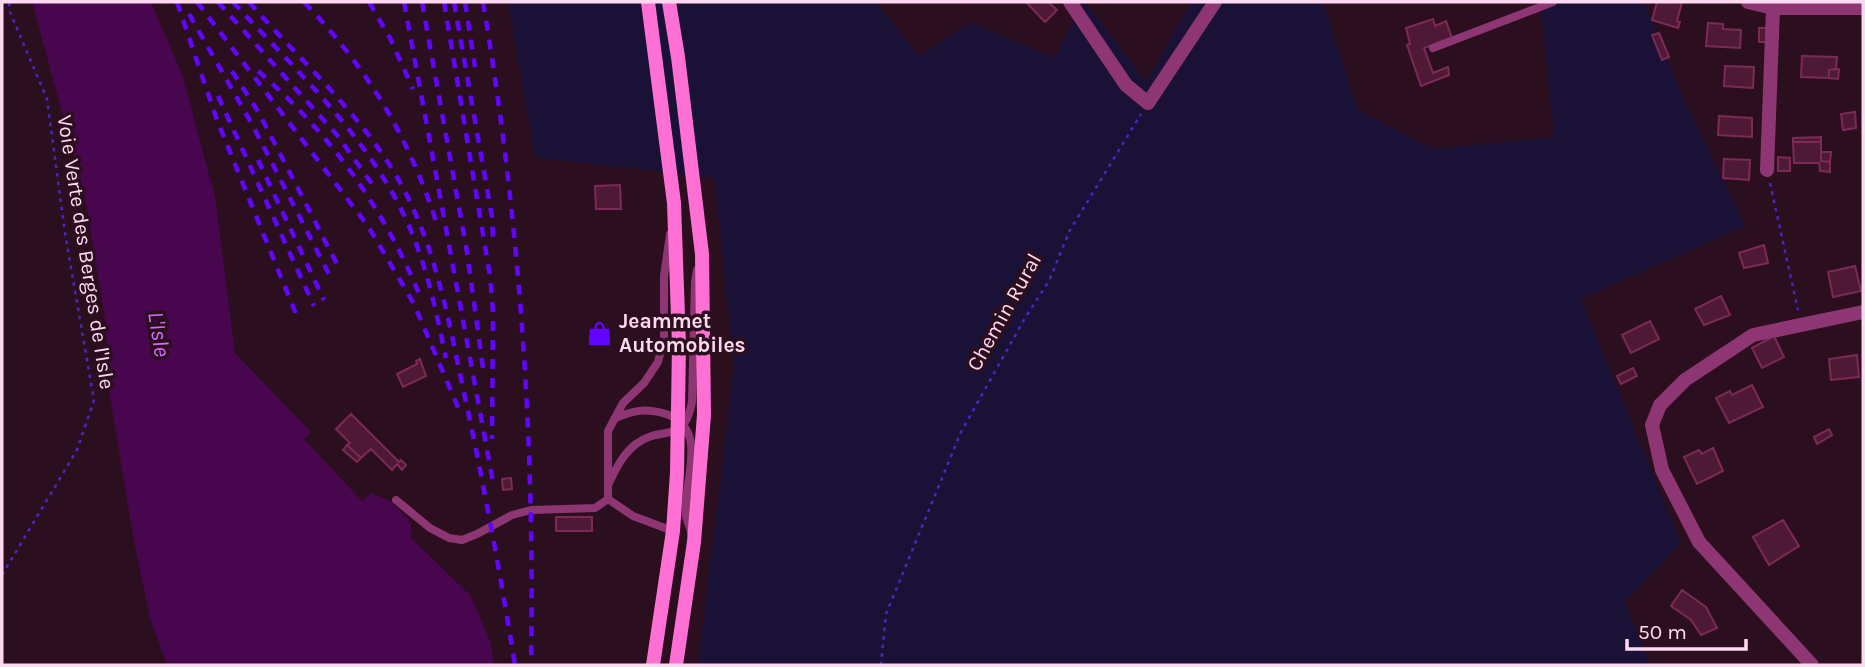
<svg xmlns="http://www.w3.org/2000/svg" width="1865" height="667" font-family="Karla,sans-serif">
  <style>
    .green { fill: #1a1136 }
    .water { fill: #47064d }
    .building { fill: #4e1935; stroke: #7c2a55; stroke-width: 2 }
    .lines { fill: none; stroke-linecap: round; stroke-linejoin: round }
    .path { stroke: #4826c6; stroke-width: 2.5; stroke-dasharray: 3.5 5; stroke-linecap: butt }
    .lane { stroke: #8e3673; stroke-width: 8 }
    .street { stroke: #8e3673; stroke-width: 14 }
    .secondary { stroke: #ff70d5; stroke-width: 14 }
    .rail { stroke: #6205ff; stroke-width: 4.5; stroke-dasharray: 10 9; stroke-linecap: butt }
    .labels { text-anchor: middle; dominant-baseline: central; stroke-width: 7; stroke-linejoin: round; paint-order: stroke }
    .street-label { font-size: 21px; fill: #ffd9f1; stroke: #2c0f1f }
    .poi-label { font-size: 21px; font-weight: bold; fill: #ffd9f1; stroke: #2c0f1f; text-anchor: start }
    .water-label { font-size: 23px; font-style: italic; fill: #d767ff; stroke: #2c0f1f }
  </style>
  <rect width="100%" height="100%" fill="#2c0f1f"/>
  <path class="green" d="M508,2H876L919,56L971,22L1054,58L1084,2H1086L1146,82L1191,2H1323L1358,110L1434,149L1554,137L1540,2H1644L1679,88L1745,226L1581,299L1681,543L1625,602L1650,665H698L734,366L714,178L535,157Z"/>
  <path class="water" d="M32,2H151L182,74L215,197L235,353L311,432L304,439L362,501L372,493L392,502L411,523V538L471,596L490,641L494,665H167L150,618L134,542L108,384L106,325L85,197Z"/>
  <path class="building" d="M1026,2H1048L1057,10L1045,22Z
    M1657,2H1682L1677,21L1680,22L1678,28L1652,20Z
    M1433,19L1435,26L1446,21L1452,38L1424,48L1433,73L1448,67L1449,75L1421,86L1407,45L1410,44L1406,28Z
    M1708,23L1723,24V29L1741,30L1740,48L1706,46Z
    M1759,28H1766V42H1759Z
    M1659,33L1669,57L1662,60L1652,35Z
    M1802,56L1837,57L1836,69L1829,70V78L1801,77Z
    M1725,66L1754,67L1753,88L1724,86Z
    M1839,69L1838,79L1829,78V70Z
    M1855,112L1856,128L1843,130L1841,114Z
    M1719,116L1752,118V137L1718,135Z
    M1821,137V142H1793V138Z
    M1793,142H1821V161L1830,162V172L1820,171L1819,163H1794Z
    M1821,152H1831L1830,162L1821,161Z
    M1778,157L1790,158V171H1778Z
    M1724,159L1750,160L1749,180L1723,178Z
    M620,185L621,209H596L595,186Z
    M1764,245L1768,263L1744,268L1739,253Z
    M1855,266L1861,291L1833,297L1828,272Z
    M1721,296L1730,315L1704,325L1695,309Z
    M1650,321L1659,339L1631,353L1622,335Z
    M596,323L606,325L603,343L593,341Z
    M1774,336L1784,357L1762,368L1752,348Z
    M1857,355L1859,377L1831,380L1829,359Z
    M420,359L426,376L403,387L397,374L417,364L416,361Z
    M1633,368L1637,376L1621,384L1617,376Z
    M1752,385L1763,407L1729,423L1716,398L1730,391L1732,395Z
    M351,414L399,462L401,460L406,465L402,470L397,464L392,470L371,449L361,458L347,445L350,443L336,429Z
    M1829,429L1832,435L1817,444L1814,437Z
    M347,445L361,458L357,462L343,450Z
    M1713,448L1723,471L1697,484L1684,457L1699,450L1702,454Z
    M511,478L512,489L503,490L502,479Z
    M556,517H592V531H556Z
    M1783,520L1799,546L1769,565L1753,537Z
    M1682,590L1706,607L1717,628L1701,635L1691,620L1671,606Z"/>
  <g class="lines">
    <path class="path" d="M1770,183L1798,310
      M2,575L77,450L94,400L65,233L47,99L10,12L9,2
      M881,665L886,614L961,432L1025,318L1049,281L1070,230L1141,114"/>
    <path class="lane" d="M1433,48L1553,2
      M614,419C633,410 645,408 666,414C711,429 682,483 686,516C687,521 690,527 691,532
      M608,485C616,469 622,455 636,444C662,424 684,446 692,402L695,281L697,270
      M608,499V431L623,403L644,383L658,362L664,339V276L670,234
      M608,499L633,516L673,531
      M396,500L430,528L449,538L462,540L477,534L512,515L531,510L595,508L608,499"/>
    <path class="street" d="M1070,2L1126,85L1148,103L1215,2
      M1748,2L1773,8H1863
      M1767,170L1773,8
      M1812,665L1699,542L1662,470L1652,425L1660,405L1685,380L1753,335L1863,312"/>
    <path class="secondary" d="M648,2L674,203L679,345L677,473L673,531L653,665
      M669,2L678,57L702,254L704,415L694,542L676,665"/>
    <path class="rail" d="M177,2L217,120L296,314
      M197,2L368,226L414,304L460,412
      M218,2L337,135L375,188
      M233,2C302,77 384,151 418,249C431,285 438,321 446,358
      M249,2C298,58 355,108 394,172C434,238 447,313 463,388C483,480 500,572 515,665
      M304,2C368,69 408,135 437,224
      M369,2L390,38L413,89
      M404,2L493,482
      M422,2L467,252L484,375
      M444,2L490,276L493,312L492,439
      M454,2L492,217L493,238
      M465,2L475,67
      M483,2C520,222 535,442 531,665
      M189,14L253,126L333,282
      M232,71L259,113L339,268
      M258,71C329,132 385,210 420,296
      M218,96L314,306
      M258,160L324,300"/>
  </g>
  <defs>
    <symbol id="shop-bare" viewBox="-9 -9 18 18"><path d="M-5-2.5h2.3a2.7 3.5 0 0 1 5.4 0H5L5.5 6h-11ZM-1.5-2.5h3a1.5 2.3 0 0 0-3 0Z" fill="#6205ff" stroke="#2c0f1f" stroke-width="2.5" paint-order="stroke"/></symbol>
  </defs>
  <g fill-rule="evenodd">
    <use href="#shop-bare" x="582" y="316" width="35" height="35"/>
  </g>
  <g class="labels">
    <g class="street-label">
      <text transform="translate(86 252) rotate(81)">Voie Verte des Berges de l'Isle</text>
      <text transform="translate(1004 312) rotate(-61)">Chemin Rural</text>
    </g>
    <g class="poi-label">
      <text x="619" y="321">Jeammet<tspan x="619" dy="24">Automobiles</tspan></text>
    </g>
    <g class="water-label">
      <text transform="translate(159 334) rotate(81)">L'Isle</text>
    </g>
  </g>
  <rect width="1865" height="667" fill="none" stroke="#ffd9f1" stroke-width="7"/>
  <path d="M1627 639v10h119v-10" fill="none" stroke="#ffd9f1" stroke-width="3.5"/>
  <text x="1638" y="639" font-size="21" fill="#ffd9f1" stroke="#2c0f1f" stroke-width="5" paint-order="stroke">50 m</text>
</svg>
